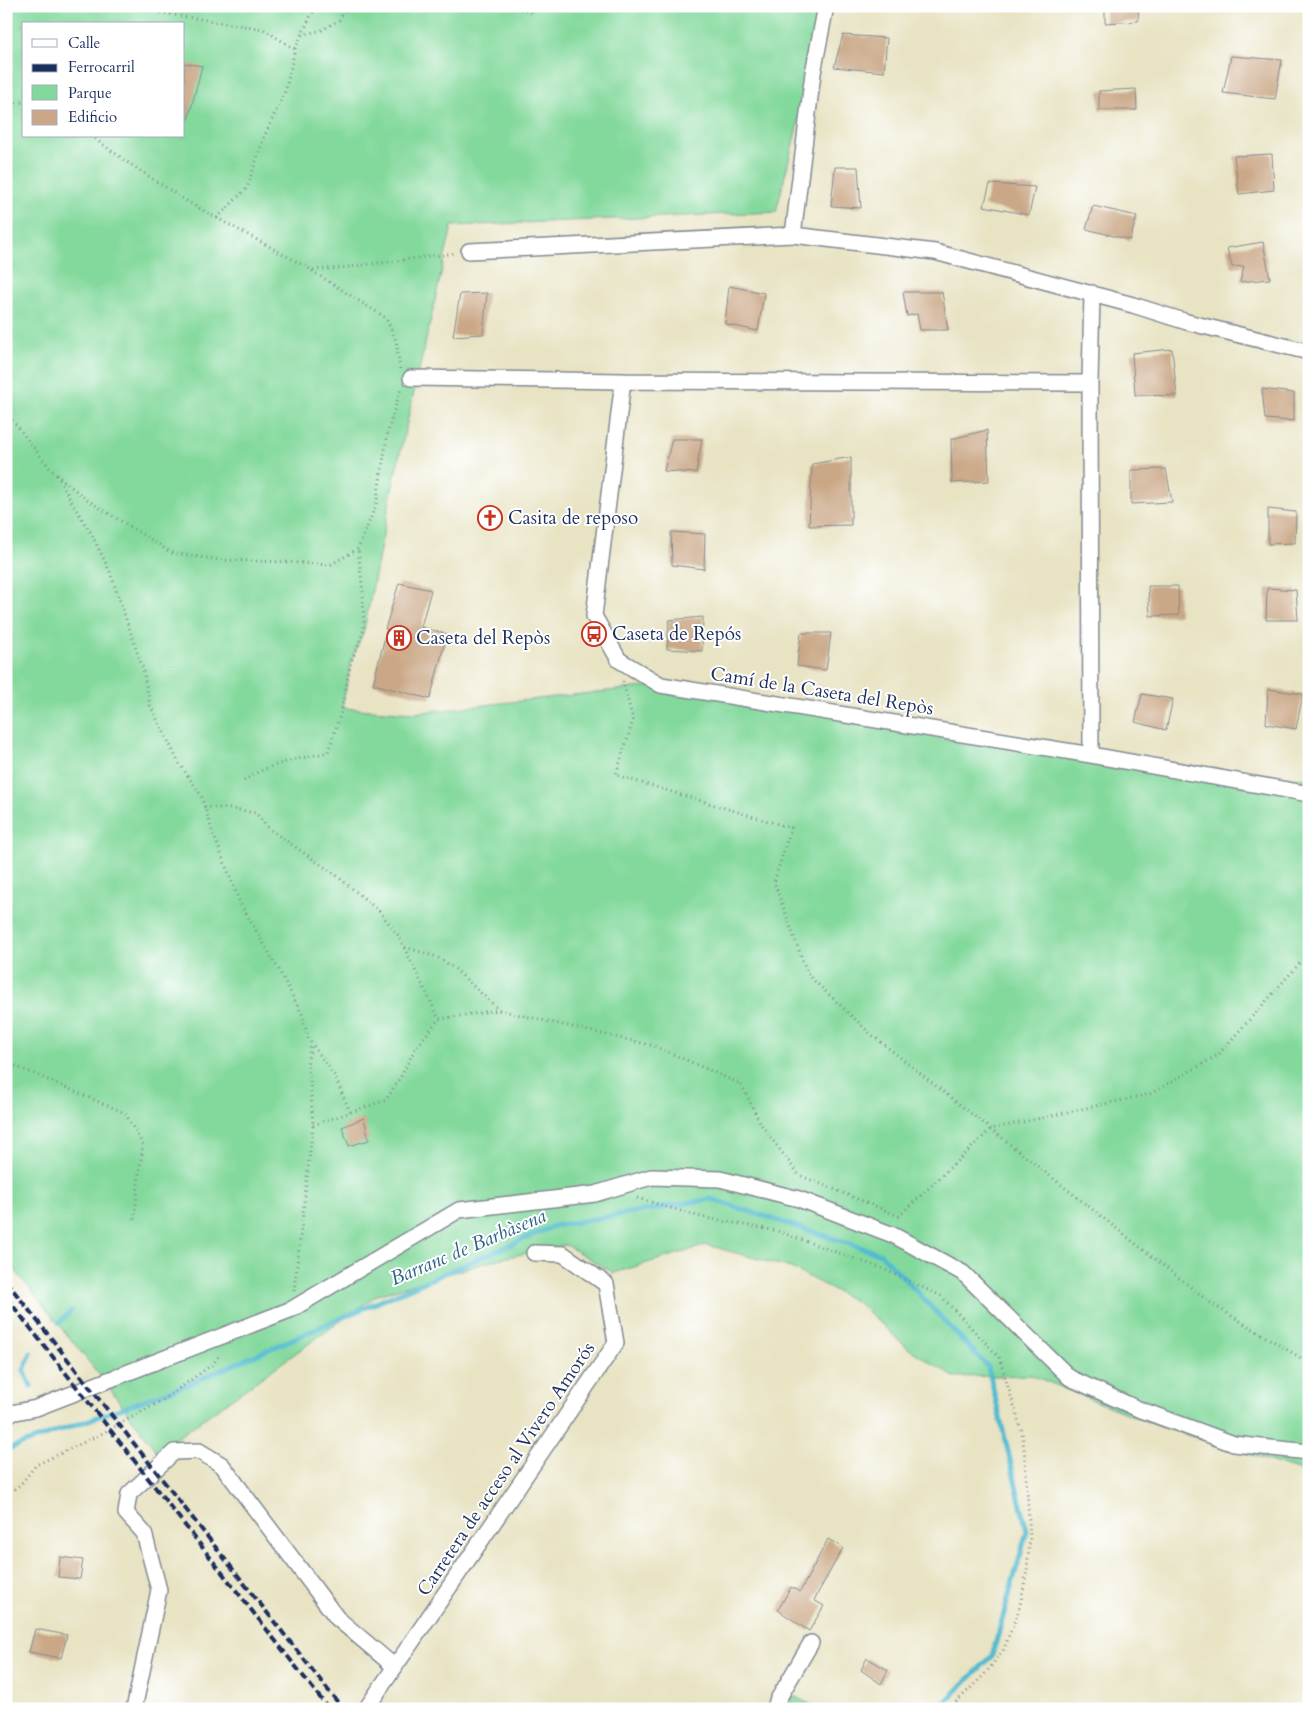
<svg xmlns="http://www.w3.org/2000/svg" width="1315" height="1715" font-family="Cardo,serif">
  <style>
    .green { fill: #83d99c; stroke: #4f847d; fill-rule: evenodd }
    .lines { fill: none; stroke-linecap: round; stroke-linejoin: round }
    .stream { stroke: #52bbd0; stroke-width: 5 }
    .building { fill: #caa786 }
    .street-casing { stroke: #828990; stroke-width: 18 }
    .path { stroke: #828990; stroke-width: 3; stroke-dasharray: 1 4; stroke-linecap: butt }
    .street { stroke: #fff; stroke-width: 15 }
    .rail { stroke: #1b2f5e; stroke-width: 4; stroke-dasharray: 8 4; stroke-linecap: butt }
    .labels { text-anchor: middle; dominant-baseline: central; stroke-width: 4; stroke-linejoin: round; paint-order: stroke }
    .poi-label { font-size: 19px; fill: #1b2f5e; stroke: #fff; text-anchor: start }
    .street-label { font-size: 19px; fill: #1b2f5e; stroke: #fff }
    .water-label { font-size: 20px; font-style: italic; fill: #2e6086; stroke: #fff }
  </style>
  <rect width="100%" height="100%" fill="#fff"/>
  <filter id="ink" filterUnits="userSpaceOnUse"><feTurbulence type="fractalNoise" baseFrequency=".02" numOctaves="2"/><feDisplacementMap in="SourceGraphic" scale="10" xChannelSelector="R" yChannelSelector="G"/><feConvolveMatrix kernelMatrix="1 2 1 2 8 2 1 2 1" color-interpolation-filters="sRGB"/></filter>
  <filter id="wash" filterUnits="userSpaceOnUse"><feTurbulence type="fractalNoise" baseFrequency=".0096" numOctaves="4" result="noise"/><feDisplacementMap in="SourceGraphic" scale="20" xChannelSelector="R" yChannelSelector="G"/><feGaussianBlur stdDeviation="1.12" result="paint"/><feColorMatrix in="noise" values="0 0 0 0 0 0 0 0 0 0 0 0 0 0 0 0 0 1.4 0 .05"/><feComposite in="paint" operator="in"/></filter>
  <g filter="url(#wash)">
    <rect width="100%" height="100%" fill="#e8e3c3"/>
    <path class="green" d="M6,6H827L776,212L452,226L395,475L364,630L351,662L342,708L414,713L661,685L1091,755L1309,779V1469L1304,1472L1153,1424L1031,1375L954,1377L909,1349L857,1302L791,1268L707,1245L614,1273L566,1245L498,1259L377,1295L157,1452L101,1377L6,1259ZM24,24H184V136H24Z
      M793,1696L820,1709H788Z"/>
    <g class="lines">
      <path class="stream" d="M59,1323L71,1311
        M31,1386L24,1370L31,1353
        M6,1450L186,1385L554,1226L711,1199L881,1254L988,1367L1027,1531L992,1656L938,1709"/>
    </g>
    <g id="blocks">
      <path class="building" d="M1105,6H1139L1138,21L1105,23Z
        M843,35L887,38L884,72L834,67Z
        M1231,56L1282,60L1275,99L1223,93Z
        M184,63L202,66L188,120L184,119Z
        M1136,89L1137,110H1099V91Z
        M1272,154L1274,190L1239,194L1234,156Z
        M835,167H858L861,208L831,206Z
        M990,184L1035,187L1029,215L984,206Z
        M1093,206L1137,216L1130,240L1086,229Z
        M1263,242L1270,279L1240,282L1244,266L1232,267L1227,248Z
        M729,286L764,293L758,331L725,324Z
        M903,292H942L948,330H920L917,314L907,316Z
        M487,293L483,334L453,336L460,294Z
        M1172,349L1177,396L1135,395L1132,353Z
        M1262,389L1294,393V421L1265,419Z
        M987,430L989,481L952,483L951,439Z
        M672,439H702L696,473L664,471Z
        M851,457V525L809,526L812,464Z
        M1166,469L1172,502L1131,504V470Z
        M1268,509L1296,512L1295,543L1268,544Z
        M671,532L705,534L704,569L672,565Z
        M399,583L431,590L421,627L447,634L430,699L373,684L387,629H385Z
        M1148,586H1178L1179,615L1150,616Z
        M1267,588L1296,590L1298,620H1266Z
        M703,617L702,651L667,649L669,620Z
        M801,633H831L826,670L797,666Z
        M1268,689L1303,694L1296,729L1266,724Z
        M1142,694L1173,699L1166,730L1135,722Z
        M364,1118L369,1140L349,1146L342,1127Z
        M828,1539L843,1548L814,1600L824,1606L809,1631L778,1610L791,1587L800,1592Z
        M60,1557L83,1560L80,1579L58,1577Z
        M35,1629L67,1635L61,1658L29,1652Z
        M867,1658L888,1670L881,1684L861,1670Z"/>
    </g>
  </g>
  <g filter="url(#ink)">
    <use href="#blocks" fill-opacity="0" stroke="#828990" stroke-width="1"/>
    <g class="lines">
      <defs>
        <path id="street" d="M793,235L813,73L826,6
          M469,251L793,235L935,252L1133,305L1187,322L1309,352
          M411,378L623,381L1090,383
          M623,381L594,616L619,660L661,685L1091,755L1309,794
          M1091,755L1090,383L1092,293
          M6,1414L36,1408L292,1309L459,1210L595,1194L651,1177L720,1179L799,1199L893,1235L963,1273L1070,1378L1136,1408L1234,1444L1309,1452
          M134,1709L159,1590L144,1533L126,1513L129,1494L174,1452L199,1451L222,1465L337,1618L395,1667
          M366,1709L616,1343L606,1284L563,1254L534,1253
          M775,1709L777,1701L811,1643"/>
      </defs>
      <use href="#street" class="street-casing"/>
      <path class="path" d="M131,6L168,14L263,29L295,49
        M511,6L532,13L538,6
        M302,35L322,30L339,20L347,6
        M6,104L24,102
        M91,136L127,162L188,202L312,270L341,268L456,253
        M217,218L247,188L264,137L286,89L295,49L311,15L318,6
        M312,271L386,318L396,340L400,369
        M6,412L52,471L86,499L172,553L222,560L286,562L330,565L358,549L376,505L388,431L401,388
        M57,475L74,506L91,533L110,572L143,669L150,705L179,763L201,795L213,833L240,903L279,970L302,1014L308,1038L334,1075L350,1112
        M623,681L633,720L616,775L791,828L774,882L808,975L873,1036L1212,1304L1309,1363
        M244,781C267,763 301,759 328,752L342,709L351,662L364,630L363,593L358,549
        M204,807L233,809L256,813L268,828L336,875L379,911L398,935L439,1019
        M405,947L437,957L454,968L499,1010
        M6,1062L125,1113L143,1145L139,1174L134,1222
        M313,1125L386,1100L401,1076L416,1047L439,1019L499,1010L654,1046L741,1084L762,1126L799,1175L899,1216L991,1129L1150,1094L1218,1055L1299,964L1309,957
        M637,1198L701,1217L777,1231L881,1268L941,1296L999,1357L1022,1432L1025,1458L1030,1536L1027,1570L1019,1610L1003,1651L984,1675L949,1709
        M294,1291L313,1125L310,1081L307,1065L311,1044
        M6,1495L20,1485L36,1465L101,1434L163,1400L213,1364L220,1354"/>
      <use href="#street" class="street"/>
      <path class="rail" d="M6,1281L343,1709
        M6,1297L329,1709"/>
    </g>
  </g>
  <defs>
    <symbol id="church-ring" viewBox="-11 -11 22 22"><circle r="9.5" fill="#fff" stroke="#c8321e" stroke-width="1.5"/><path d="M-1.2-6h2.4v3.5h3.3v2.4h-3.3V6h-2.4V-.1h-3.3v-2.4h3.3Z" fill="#c8321e"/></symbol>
    <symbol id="bus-ring" viewBox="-11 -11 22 22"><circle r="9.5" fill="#fff" stroke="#c8321e" stroke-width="1.5"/><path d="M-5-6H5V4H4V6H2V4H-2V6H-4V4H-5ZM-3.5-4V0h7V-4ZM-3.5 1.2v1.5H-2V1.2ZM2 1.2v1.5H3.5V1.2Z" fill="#c8321e"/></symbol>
    <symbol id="building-ring" viewBox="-11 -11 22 22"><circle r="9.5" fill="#fff" stroke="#c8321e" stroke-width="1.5"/><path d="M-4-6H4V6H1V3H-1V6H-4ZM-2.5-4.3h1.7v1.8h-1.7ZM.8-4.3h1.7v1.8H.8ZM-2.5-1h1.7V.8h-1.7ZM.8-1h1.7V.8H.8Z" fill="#c8321e"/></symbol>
  </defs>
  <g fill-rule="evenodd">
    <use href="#church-ring" x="476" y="504" width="28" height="28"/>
    <use href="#bus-ring" x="580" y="620" width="28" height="28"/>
    <use href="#building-ring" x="385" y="624" width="28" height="28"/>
  </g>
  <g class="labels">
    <g class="poi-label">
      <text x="508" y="518">Casita de reposo</text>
      <text x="612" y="634">Caseta de Repós</text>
      <text x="416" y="638">Caseta del Repòs</text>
    </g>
    <g class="street-label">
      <text transform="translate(822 691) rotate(9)">Camí de la Caseta del Repòs</text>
      <text transform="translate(506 1469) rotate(-56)">Carretera de acceso al Vivero Amorós</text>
    </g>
    <g class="water-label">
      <text transform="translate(468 1247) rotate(-23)">Barranc de Barbàsena</text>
    </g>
  </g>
  <rect width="1315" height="1715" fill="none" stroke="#fff" stroke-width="25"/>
  <rect x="22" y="22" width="162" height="115" fill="#ffffff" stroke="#a4acbf"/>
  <rect x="32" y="39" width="25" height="8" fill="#ffffff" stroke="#a4acbf"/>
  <text x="68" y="48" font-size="15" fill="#1b2f5e">Calle</text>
  <rect x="32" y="64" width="25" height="8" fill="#1b2f5e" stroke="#a4acbf"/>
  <text x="68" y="72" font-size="15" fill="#1b2f5e">Ferrocarril</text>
  <rect x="32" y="85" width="25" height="15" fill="#83d99c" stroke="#a4acbf"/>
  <text x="68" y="98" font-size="15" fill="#1b2f5e">Parque</text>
  <rect x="32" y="110" width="25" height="15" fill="#caa786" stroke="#a4acbf"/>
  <text x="68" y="122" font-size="15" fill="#1b2f5e">Edificio</text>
</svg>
